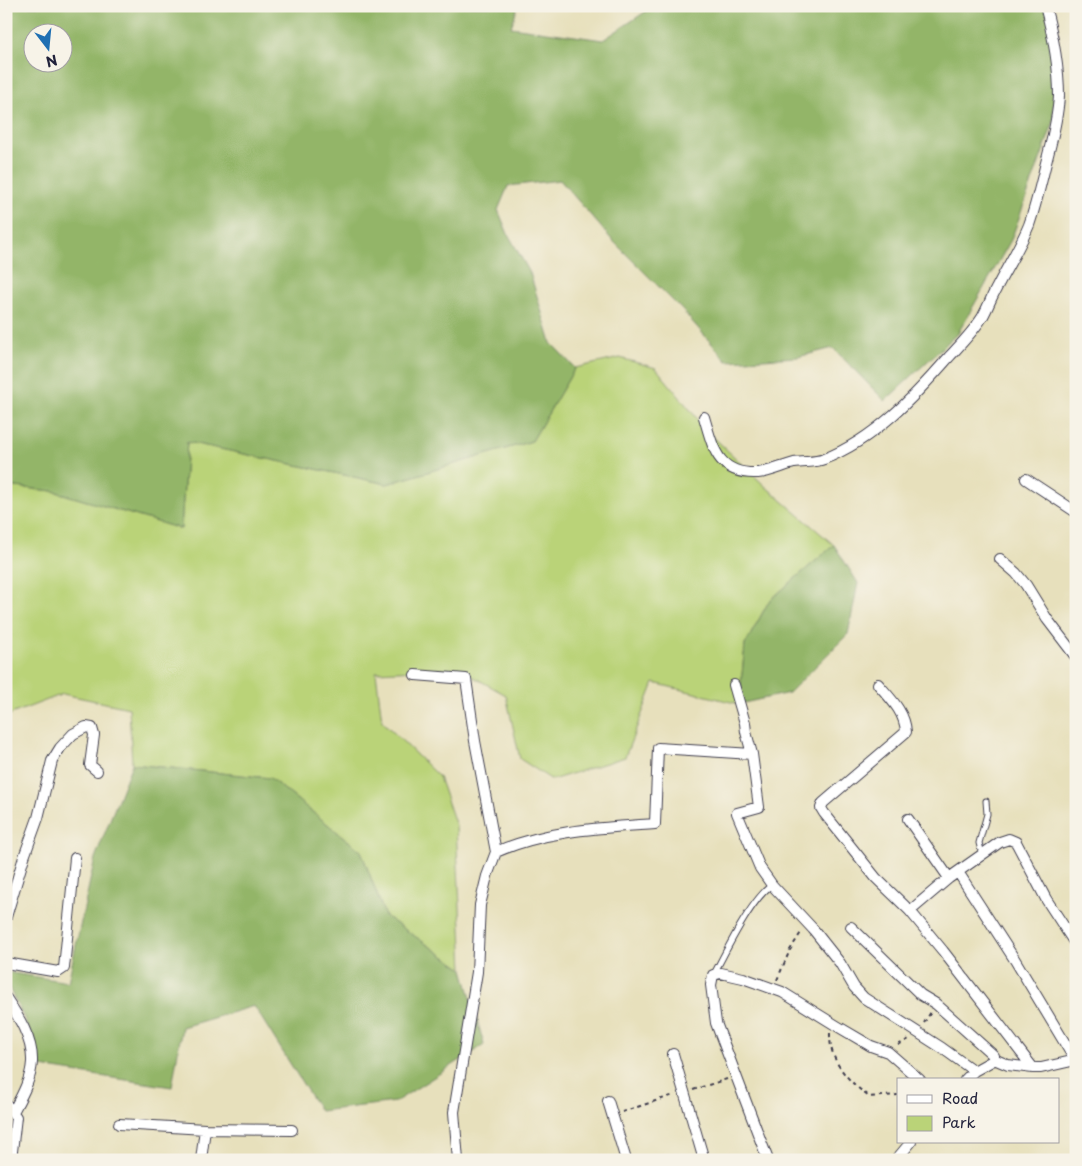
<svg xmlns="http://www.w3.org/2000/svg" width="1082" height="1166" font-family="'Playpen Sans',sans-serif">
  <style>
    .green { fill: #bad378; stroke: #6e7a5a }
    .forest { fill: #93b568; stroke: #5a6c52; fill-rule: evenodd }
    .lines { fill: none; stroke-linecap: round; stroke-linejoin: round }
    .service-casing { stroke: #403e4e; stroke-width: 7 }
    .minor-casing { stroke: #403e4e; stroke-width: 12 }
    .path { stroke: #403e4e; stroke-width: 2; stroke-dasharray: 4 4; stroke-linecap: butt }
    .service { stroke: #fff; stroke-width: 5 }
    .minor { stroke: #fff; stroke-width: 10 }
  </style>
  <rect width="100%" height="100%" fill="#f7f3e8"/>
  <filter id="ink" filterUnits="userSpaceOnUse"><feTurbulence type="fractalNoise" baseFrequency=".02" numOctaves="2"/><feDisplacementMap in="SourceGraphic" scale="10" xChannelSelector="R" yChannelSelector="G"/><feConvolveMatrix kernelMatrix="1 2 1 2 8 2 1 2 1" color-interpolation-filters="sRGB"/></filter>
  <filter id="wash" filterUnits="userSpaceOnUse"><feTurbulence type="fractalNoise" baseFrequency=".0096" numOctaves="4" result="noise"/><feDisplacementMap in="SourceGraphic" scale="20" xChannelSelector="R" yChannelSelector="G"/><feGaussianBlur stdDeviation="1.12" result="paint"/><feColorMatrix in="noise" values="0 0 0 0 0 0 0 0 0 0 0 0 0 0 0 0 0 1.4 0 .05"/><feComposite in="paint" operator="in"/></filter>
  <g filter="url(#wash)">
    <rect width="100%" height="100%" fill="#e7e0bc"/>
    <path class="green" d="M620,358L656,368L708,432L765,486L834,545L769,601L745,645L739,704L654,683L625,757L552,780L520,759L506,695L457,668L376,672L382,721L439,777L456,826L463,969L385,916L361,851L270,778L132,764L129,708L63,694L6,716V486L53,491L181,529L187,442L387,484L532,441L575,368Z"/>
    <path class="forest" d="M6,6H518L511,27L603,40L654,6H1047L1056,34L1053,124L1011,240L958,333L885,401L833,348L798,357L727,361L683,311L613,241L560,180L508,186L498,210L508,234L530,273L551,343L575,368L532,441L387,484L187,442L181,529L53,491L6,486ZM32,32H62V62H32Z
      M834,545L858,583L848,634L789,693L739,704L745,645L769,601Z
      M132,764L270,778L361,851L385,916L463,969L484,1045L395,1102L320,1111L254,1006L182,1027L172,1087L41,1067L24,1018L6,982V972L68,982L95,858Z"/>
  </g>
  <g filter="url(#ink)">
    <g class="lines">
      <defs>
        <path id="service" d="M982,854L979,843L987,814L986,801
          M714,974C726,951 752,898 772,885"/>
        <path id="minor" d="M704,417C713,447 717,475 758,473C770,472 782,466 794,463C804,461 815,463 824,459C875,439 914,397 949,357C961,344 974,331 983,316C988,307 991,298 996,289C1007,267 1020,247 1029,225C1037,202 1042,178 1048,155C1053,136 1058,116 1059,96C1059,65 1053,35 1045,6
          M1026,479L1076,512
          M1000,559L1016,573L1026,585L1047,619L1076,657
          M415,675L466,679L475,741L496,852C546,830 601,828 655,824L658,748L752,754
          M878,684C890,698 905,712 906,732L823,803L821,808L824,813L876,878L910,911L943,951L1033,1068H1041L1076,1060
          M734,685L745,723L746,732L752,754L759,807L737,813L760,868L772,885L813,929L840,963L854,987L864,998L942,1048L974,1071
          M908,819L949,878
          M958,872L1015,960L1075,1060
          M910,911L949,878L1000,842L1009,839L1016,842L1046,899L1076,945
          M6,917L24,857L38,818L52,761L60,748L73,734L86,727L92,728L94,735L90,765L97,771
          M851,927L921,995L936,1004L992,1054L994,1056L992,1061L974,1071L965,1080
          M6,963L58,972L64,968L75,858
          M6,998C18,1016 33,1039 32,1062C31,1080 21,1097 13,1112
          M673,1054L704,1160
          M994,1059L1008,1065L1033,1068
          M608,1101L626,1160
          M6,1104L16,1117L11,1160
          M119,1124L205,1129L292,1130
          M201,1160L205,1129
          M458,1160L454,1112L477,972L480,905L487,876L496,852
          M768,1160L716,1023L711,985L713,975L721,973L743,978L782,992L837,1026L871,1046L888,1052L920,1080
          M896,1160L911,1142"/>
      </defs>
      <use href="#service" class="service-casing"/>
      <use href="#minor" class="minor-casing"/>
      <path class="path" d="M777,980L790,950L802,931
        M924,1023L931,1012
        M830,1033C829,1062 848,1080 869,1097L898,1095
        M898,1045L909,1039
        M693,1090L727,1079
        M622,1112L674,1095"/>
      <use href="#service" class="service"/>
      <use href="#minor" class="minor"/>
    </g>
  </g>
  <rect width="1082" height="1166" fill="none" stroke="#f7f3e8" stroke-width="25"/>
  <rect x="897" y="1078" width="162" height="65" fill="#f7f3e8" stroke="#a29fa3"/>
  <rect x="907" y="1095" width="25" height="8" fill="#ffffff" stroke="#a29fa3"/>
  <text x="942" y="1104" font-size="15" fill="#22223b">Road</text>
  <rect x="907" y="1116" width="25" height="15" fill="#bad378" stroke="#a29fa3"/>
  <text x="942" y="1128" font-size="15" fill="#22223b">Park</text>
  <g transform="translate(48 48) rotate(164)"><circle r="24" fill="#f7f3e8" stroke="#a29fa3"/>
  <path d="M0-4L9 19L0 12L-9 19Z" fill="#1f6fb2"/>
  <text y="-8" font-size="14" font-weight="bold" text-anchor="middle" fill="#22223b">N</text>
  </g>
</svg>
